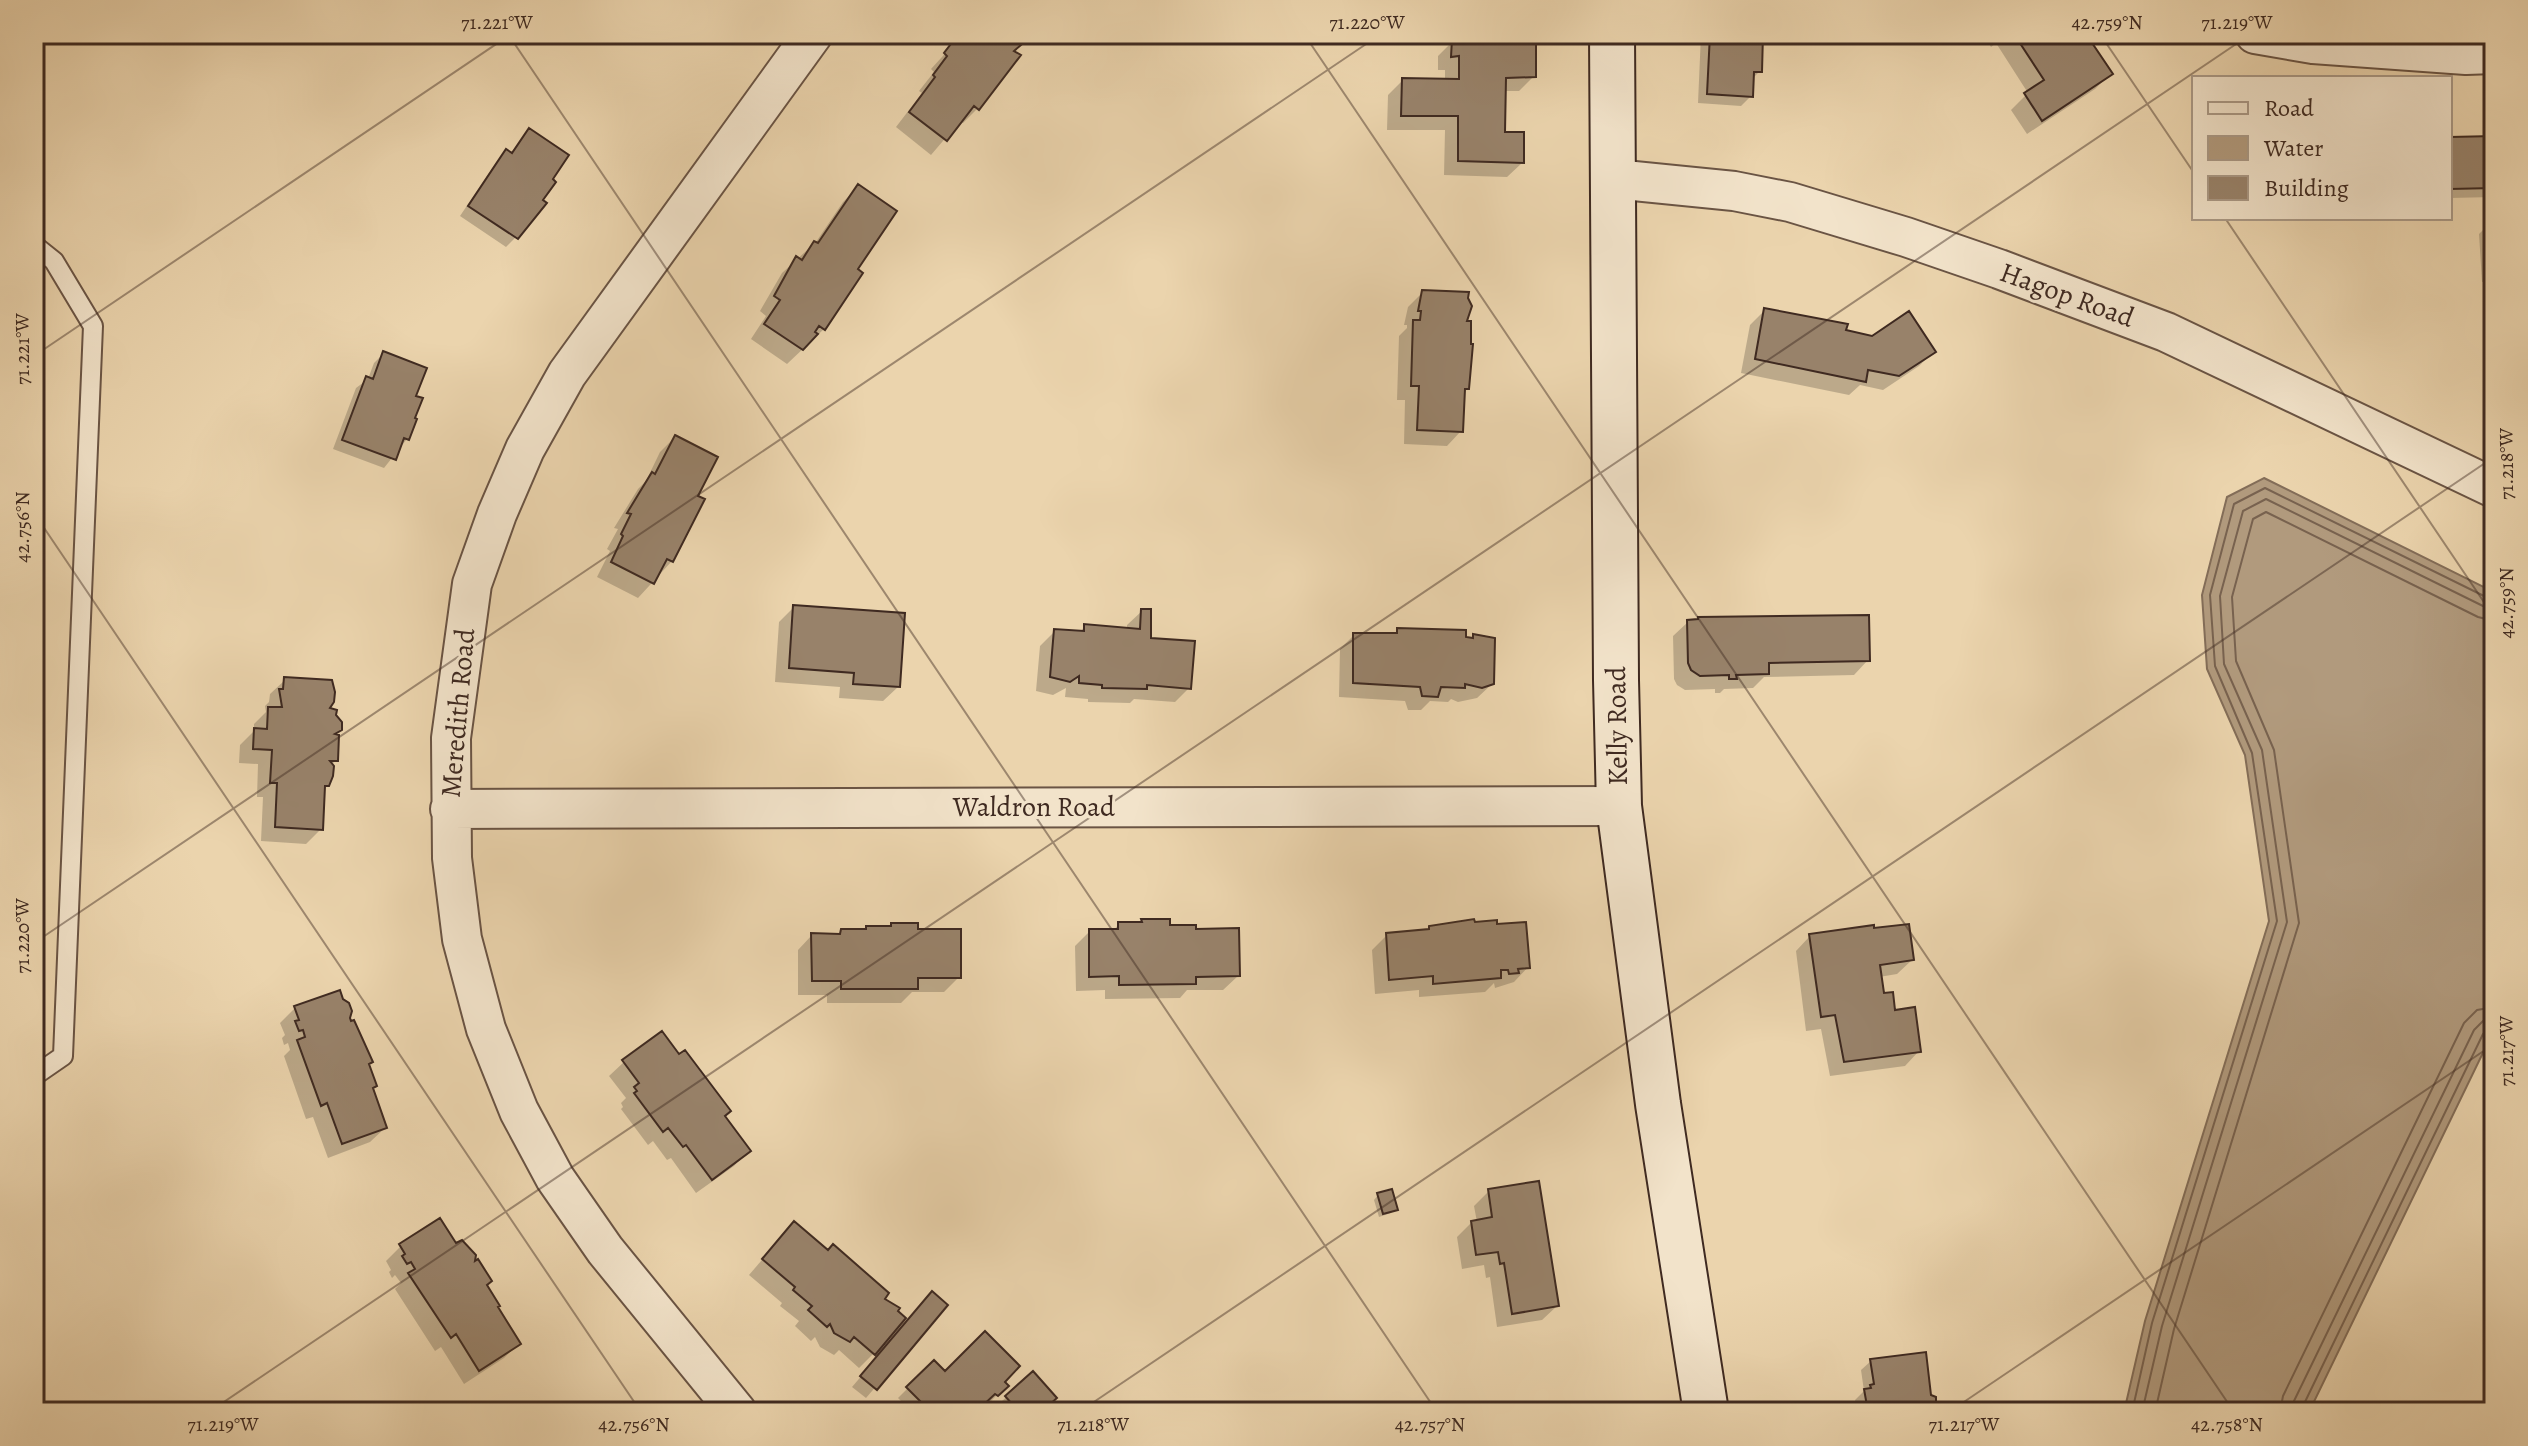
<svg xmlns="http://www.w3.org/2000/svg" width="2528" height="1446" font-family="Alegreya,serif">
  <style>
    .water { fill: #b19a7d; stroke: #836d58; stroke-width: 2 }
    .shadow { fill: #0003 }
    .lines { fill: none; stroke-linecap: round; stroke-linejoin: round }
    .shore { stroke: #78624f; stroke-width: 2 }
    .building { fill: #98826a; stroke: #3f2a21; stroke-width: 2 }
    .lane-casing { stroke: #6a5444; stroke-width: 22 }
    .street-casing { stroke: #6a5444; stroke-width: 42 }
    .secondary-casing { stroke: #3f2a21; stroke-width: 48 }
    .lane { stroke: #f2e3ca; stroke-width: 18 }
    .street { stroke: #f2e3ca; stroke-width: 38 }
    .secondary { stroke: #f2e3ca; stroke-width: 44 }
    .ticks { fill: none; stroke: #3f2a21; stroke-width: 2; stroke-opacity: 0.45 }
    .labels { text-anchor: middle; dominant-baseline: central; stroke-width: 6; stroke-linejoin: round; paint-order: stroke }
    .street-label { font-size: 28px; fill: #3f2a21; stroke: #f2e3ca }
    .neatline { fill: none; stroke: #3f2a21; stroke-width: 3 }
    .ticks-label { font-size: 20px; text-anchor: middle; fill: #3f2a21 }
  </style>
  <rect width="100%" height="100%" fill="#ebd4ad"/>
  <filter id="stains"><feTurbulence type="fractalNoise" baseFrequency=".0025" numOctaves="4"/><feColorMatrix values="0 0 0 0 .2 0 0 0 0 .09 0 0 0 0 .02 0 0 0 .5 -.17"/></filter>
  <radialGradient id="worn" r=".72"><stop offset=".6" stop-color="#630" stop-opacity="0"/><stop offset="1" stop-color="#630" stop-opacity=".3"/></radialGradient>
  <path class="water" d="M2264,478L2494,592V1030L2309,1412H2124L2145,1321L2269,921L2245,755L2207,669L2202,595L2227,497Z"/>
  <path class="shadow" d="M963,34H1025L1013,52L1018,56L977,109L963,123L960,121L931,155L896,127L922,93L919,91L934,72L931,69Z
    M1701,34H1761L1760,71L1752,79L1751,96L1741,106L1698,103Z
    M1983,34H2084L2110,74L2095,89L2027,134L2011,110L2028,93L1996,43L1991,47Z
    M1453,41L1534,76L1519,91H1504L1503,134L1522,163L1507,177L1444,175L1445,130H1387L1388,95L1403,80L1445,81V70H1438V56Z
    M529,130L516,237L506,247L460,216L497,161L507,152L510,154Z
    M2494,138V197L2450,198V139Z
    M858,187L855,270L824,329L787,364L751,339L766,316L760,311L782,273L816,242L843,202Z
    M2489,224H2494V281L2482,282L2479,234Z
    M1423,292L1465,323L1467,388L1463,392L1461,431L1447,446L1404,444L1405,400H1397L1399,336L1407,328V325H1404L1408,307Z
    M1765,310L1844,332L1933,352L1919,366L1883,390L1860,385L1849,395L1741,373L1750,325Z
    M384,353L414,397L407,439L384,468L333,449L356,388L368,379L374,363Z
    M675,437L696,497L672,561L638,598L597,577L610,551L607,549L618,529L614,528L638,489L646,481L660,452Z
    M794,607L898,687L883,701L839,698L840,687L775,682L779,622Z
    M1142,611L1149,639L1189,688L1175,702L1134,699L1130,703L1088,702V699L1065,697L1066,688L1053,695L1036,691L1040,646L1055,631L1079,633L1085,626L1127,630V625Z
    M1688,622L1868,660L1854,675L1764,677L1753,688L1724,689L1720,693H1715V689L1685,690L1677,685L1674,679L1673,636Z
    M1398,630L1464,639L1471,640L1474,636L1492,684L1477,698L1458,702L1451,699L1448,702L1430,701L1421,710H1408L1405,701L1339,697L1340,649L1354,635H1393Z
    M285,680L327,709L340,730L334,736L336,760L331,765L327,785L323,789L321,829L306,844L261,841L263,797H257L258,764L239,763L240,745L254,731V724L266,712L265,706L269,702L270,694Z
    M1142,921L1168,927L1238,976L1223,990H1187L1180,998L1105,999V990L1076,991L1075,946L1090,931H1113L1119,924H1139Z
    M892,925L916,931L959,977L944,992H912L901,1003H827V995H798V950L812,935L837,936L842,931L889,928Z
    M1430,928L1528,967L1514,982L1495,988L1494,983L1485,992L1419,997V990L1375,994L1372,950L1387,935L1426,932Z
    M1873,930L1912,960L1897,974L1879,977L1882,996L1919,1051L1905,1066L1830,1076L1821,1029L1806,1031L1796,951L1810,936Z
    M295,1008L347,1018L367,1065L371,1089L385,1128L370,1142L328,1158L313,1117L306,1119L284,1056L290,1050L288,1043L284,1045L282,1038L285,1035L280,1023Z
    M624,1062L723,1117L748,1151L734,1166L696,1193L671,1158L667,1160L653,1141L648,1145L621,1109L623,1107L621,1103L626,1098L609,1076Z
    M1489,1191L1557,1306L1542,1320L1497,1327L1490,1277L1486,1278L1484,1265L1462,1269L1457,1237L1472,1222H1477L1474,1206Z
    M1378,1195L1396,1209L1391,1213L1379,1217L1374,1200Z
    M780,1239L882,1300L874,1353L859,1368L839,1350L834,1355L820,1347L815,1337L811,1341L795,1326L799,1321L780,1306L782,1303L749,1275Z
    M401,1246L472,1266L518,1344L504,1358L464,1384L441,1347L435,1351L395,1289L401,1283L395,1275L392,1278L389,1272L391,1270L386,1261Z
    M923,1304L946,1305L866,1398L852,1387Z
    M1871,1361L1930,1396L1932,1412H1857L1855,1400L1864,1391L1861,1370Z
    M934,1362L945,1374L1002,1382L1006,1386L987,1405L984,1402L976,1409L979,1412H912L898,1398Z
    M1033,1374L1038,1412H1011L1002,1401Z"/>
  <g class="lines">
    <path class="shore" d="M2132,1412L2152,1323L2277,921L2252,753L2215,666L2210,595L2234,504L2265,488L2488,598H2494
      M2142,1412L2162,1326L2287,922L2262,750L2224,664L2220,596L2243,511L2266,499L2483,606L2494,608
      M2155,1412L2174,1329L2299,923L2274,750L2236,661L2232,597L2253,519L2266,512L2478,617L2494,621
      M2280,1412L2283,1396L2464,1023L2477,1010L2494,1007
      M2292,1412L2294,1401L2474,1030L2483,1021L2494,1019
      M2302,1412L2303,1406L2483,1034L2487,1030L2494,1029"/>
  </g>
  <path class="building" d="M964,34H1027L1025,37L1028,39L1014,51L1021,55L979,110L974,106L947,141L909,112L935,77L933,75L947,56L944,53L957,36L960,39Z
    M1710,34H1763L1762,72H1754L1753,97L1707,94Z
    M2014,34H2086L2113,74L2042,121L2024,93L2044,80Z
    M1459,37L1536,39V77L1506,78L1505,132H1524V163L1458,161V116H1401L1402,78L1459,79V56L1451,57L1452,39Z
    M529,128L569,155L553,179L556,182L543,200L547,203L518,239L468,206L506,149L512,153Z
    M2494,136V188L2450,189V137Z
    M858,184L897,211L858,269L863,273L825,330L819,326L815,332L818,334L803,350L764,324L780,300L774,296L796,256L802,260L814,241L818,243Z
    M2488,222H2494V273H2491Z
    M1422,290L1469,292L1468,298L1472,306L1467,321H1471V344H1473L1469,389H1465L1463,432L1417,430L1419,386H1411L1413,320H1420L1421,311H1418Z
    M1764,308L1848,324L1846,330L1872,336L1909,311L1936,352L1899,376L1868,370L1866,382L1755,359Z
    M383,351L427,368L416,396L423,398L415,418L417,419L409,440L404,438L396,460L342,440L366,376L373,379Z
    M675,435L718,457L698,496L705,499L673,562L667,559L654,584L611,562L623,536L621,534L631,514L627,513L652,472L655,474Z
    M793,605L905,613L900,687L853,684L854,673L789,668Z
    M1141,609H1151V638L1195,641L1191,689L1147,685V689L1102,688V685L1079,683V676L1070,682L1050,677L1054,629L1084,631V624L1140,629Z
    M1869,615L1870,661L1769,663V674L1736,675L1737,679H1729V675L1700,676L1691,670L1688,663L1687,620L1698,619V617Z
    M1397,628L1466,630V637L1473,638V634L1495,638L1494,684L1482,688L1465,684V688L1441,687L1438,697L1422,696L1420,687L1353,683V633H1397Z
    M284,677L332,680L335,692L334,702L330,708L337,710L336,715L342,722V730L335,734L339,735L338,761H330L334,766L333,776L329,786H325L323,830L275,827L277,783H270L272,750L253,749L254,728L267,729L268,707H282L279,689H283Z
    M1141,919H1170V925H1196V929L1239,928L1240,976L1196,977V984L1119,985V976L1089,977V929H1118V922H1142Z
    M1474,919L1475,922L1497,920V924L1526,922L1530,968L1518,969L1519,973L1509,974L1508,970H1501V978L1433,984V976L1389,980L1386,933L1429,929V926Z
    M891,923H918V929H961V978H918V989H841V981H812L811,933L840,934L841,929H866V926H891Z
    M1909,924L1914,960L1880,965L1884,993L1893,992L1895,1010L1915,1007L1921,1052L1844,1062L1835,1015L1821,1017L1809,934L1874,925V928Z
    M340,990L343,999L349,1003L352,1011L350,1018L351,1021L354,1020L373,1062L369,1064L377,1086L373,1088L387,1128L342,1144L327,1103L321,1106L297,1040L305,1037L303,1030L299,1031L295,1021L299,1020L294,1006Z
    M662,1031L679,1054L685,1050L731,1111L725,1116L751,1151L712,1180L686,1145L683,1147L668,1128L663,1132L634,1093L637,1091L634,1087L639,1083L622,1060Z
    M1539,1181L1559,1306L1512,1314L1504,1263L1500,1264L1498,1252L1476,1255L1471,1221L1492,1217L1488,1189Z
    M1392,1189L1398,1210L1383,1214L1377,1193Z
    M440,1218L456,1243L462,1240L476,1255L475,1261L478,1259L492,1281L487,1285L500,1306L498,1307L521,1344L479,1371L456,1334L451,1338L408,1273L415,1269L411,1262L407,1264L402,1256L405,1254L399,1244Z
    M794,1221L828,1250L833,1244L889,1293L885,1299L900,1308L898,1311L906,1318L875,1355L854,1337L850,1342L834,1333L830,1324L827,1327L808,1310L812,1306L793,1290L795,1287L762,1259Z
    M932,1291L948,1305L877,1390L860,1376Z
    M985,1331L1020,1366L1005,1382L1009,1386L998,1396L995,1394L979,1409L982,1412H931L906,1387L934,1360L945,1371Z
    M1926,1352L1931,1395L1936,1397V1412H1877L1873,1405L1867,1406L1864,1389L1871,1388L1870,1385L1874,1384L1870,1359Z
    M1033,1371L1057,1398L1041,1412H1019L1005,1396Z"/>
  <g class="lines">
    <defs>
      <path id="lane" d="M34,245L54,261L93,326L63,1056L34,1076"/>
      <path id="street" d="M2255,34L2313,44L2466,55L2494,54
        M1614,179L1734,191L1790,202L1906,237L1999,269L2166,332L2494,488
        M450,809L1619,806
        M737,1412L605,1250L555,1178L519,1111L486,1029L462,939L452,858L451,738L472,584L497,514L525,449L567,374L813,34"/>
      <path id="secondary" d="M1612,34L1616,680L1619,806L1658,1104L1706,1412"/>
    </defs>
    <use href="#lane" class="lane-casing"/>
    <use href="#street" class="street-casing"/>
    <use href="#secondary" class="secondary-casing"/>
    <use href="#lane" class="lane"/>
    <use href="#street" class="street"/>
    <use href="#secondary" class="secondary"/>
  </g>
  <path class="ticks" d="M508,34L1437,1412M1304,34L2234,1412M2100,34L2194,173M2225,218L2494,617M34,356L511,34M34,513L641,1412M34,943L1381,34M209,1412L2251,34M1079,1412L2494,457M1949,1412L2494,1044"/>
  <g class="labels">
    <g class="street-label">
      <text transform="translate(2067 295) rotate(20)">Hagop Road</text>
      <text transform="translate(458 713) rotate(-85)">Meredith Road</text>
      <text transform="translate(1617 726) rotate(-91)">Kelly Road</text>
      <text x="1034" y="807">Waldron Road</text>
    </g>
  </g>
  <rect width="2528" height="1446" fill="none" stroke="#ebd4ad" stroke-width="88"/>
  <rect x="2192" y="76" width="260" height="144" fill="#f2e3ca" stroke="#aa9986" stroke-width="2"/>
  <rect x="2208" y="102" width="40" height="12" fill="#f2e3ca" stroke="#aa9986" stroke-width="2"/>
  <text x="2264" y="116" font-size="24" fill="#3f2a21">Road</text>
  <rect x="2208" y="136" width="40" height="24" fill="#b19a7d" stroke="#aa9986" stroke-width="2"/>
  <text x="2264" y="156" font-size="24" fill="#3f2a21">Water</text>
  <rect x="2208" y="176" width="40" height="24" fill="#98826a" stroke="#aa9986" stroke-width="2"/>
  <text x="2264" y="196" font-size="24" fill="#3f2a21">Building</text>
  <rect x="44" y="44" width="2440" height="1358" class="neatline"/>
  <g class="ticks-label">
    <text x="497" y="29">71.221°W</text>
    <text x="1367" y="29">71.220°W</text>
    <text x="2107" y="29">42.759°N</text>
    <text x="2237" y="29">71.219°W</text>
    <text transform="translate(22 349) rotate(-90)" y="7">71.221°W</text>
    <text transform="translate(2506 464) rotate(-90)" y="7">71.218°W</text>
    <text transform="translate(22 527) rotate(-90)" y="7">42.756°N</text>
    <text transform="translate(2506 603) rotate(-90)" y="7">42.759°N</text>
    <text transform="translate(22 936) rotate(-90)" y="7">71.220°W</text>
    <text transform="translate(2506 1051) rotate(-90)" y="7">71.217°W</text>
    <text x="223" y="1431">71.219°W</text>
    <text x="634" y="1431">42.756°N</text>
    <text x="1093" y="1431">71.218°W</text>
    <text x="1430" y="1431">42.757°N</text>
    <text x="1964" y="1431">71.217°W</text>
    <text x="2227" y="1431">42.758°N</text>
  </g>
  <rect width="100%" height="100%" filter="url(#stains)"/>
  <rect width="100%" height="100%" fill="url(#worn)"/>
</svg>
